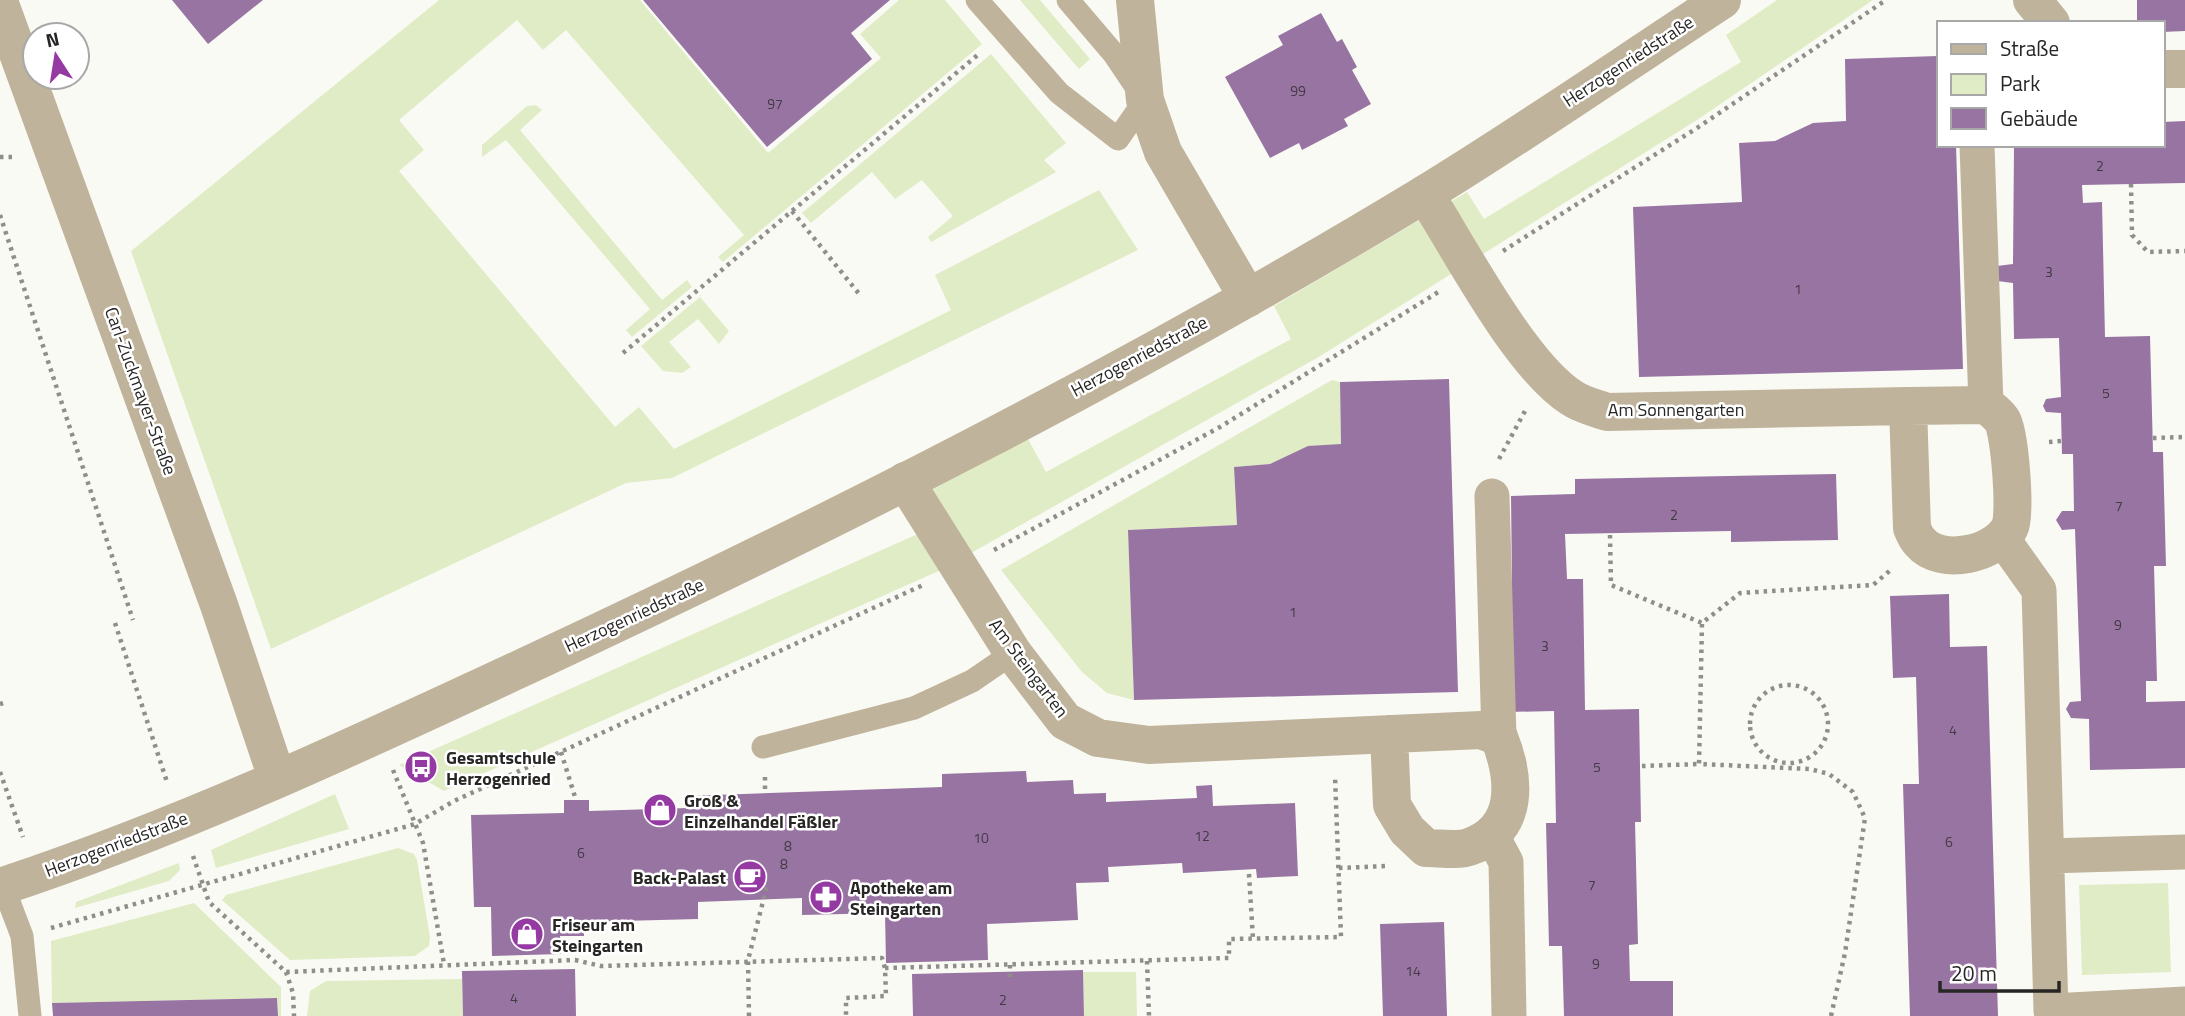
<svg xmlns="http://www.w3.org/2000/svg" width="2185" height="1016" font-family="'Titillium Web',sans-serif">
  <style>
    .green { fill: #e0ecc5 }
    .building { fill: #9874a3 }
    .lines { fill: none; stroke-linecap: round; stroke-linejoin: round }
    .path { stroke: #8f8e8b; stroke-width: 4.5; stroke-dasharray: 3.5 5; stroke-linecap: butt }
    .service { stroke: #c0b39b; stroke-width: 23 }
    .pedestrian { stroke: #c0b39b; stroke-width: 35 }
    .minor { stroke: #c0b39b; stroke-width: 38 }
    .tertiary { stroke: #c0b39b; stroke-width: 38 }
    .labels { text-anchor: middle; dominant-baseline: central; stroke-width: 5; stroke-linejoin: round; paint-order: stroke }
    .number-label { font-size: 14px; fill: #433a44 }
    .street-label { font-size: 18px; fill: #272625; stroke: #fff }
    .poi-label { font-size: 18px; font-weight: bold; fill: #272625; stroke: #fff; text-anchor: start }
  </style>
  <rect width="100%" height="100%" fill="#fafaf4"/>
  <path class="green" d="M439,0H640L768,153L881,58L860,34L899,0H945L982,44L723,262L718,257L744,235L566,30L543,50L517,20L399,120L424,150L399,171L615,427L639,407L674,449L951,310L935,275L1099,190L1138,250L672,478L626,483L271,649L131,251Z
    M1020,0H1040L1090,59L1079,69Z
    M1777,0H1873L1697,120L1317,358L941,570L444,791L399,765L920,533L909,502L1028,439L1046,472L1291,339L1274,306L1467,192L1484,219L1741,62L1726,35Z
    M991,54L1066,143L1044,160L1056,172L931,242L928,237L953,216L922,180L895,199L872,172L811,223L802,213Z
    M536,105L542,110L520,130L662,300L687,280L692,287L632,337L626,330L650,309L506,140L482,157V145L527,106Z
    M700,297L729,331L719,344L698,319L669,342L691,367L682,373L663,371L641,346Z
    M1332,380L1340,382L1341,444L1270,464L1234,467L1237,525L1128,530L1134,700L1107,693L1082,672L1001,570Z
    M335,794L349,829L216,868L211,850Z
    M398,848L414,854L417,860L430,937L429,946L415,956L290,960L222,900L226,895Z
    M179,863L180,870L169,881L75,908L76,902Z
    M2168,883L2171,972L2082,975L2079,885Z
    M194,903L281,987V1016H278L277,998L52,1003L51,941Z
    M1083,972H1136L1137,1016H1084Z
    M462,979L463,1016H307L310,991L326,981Z"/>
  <path class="building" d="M172,0H263L208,44Z
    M643,0H890L851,33L872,59L767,147Z
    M2137,0H2185V31L2162,32V23H2137Z
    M1321,13L1337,42L1342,39L1357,67L1352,70L1371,104L1344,119L1348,126L1302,150L1299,143L1270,158L1225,77L1283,45L1278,36Z
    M1938,56V145H1956L1963,369L1639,377L1633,207L1742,202L1739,143L1775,141L1813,123L1846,121L1845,59Z
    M2185,121V183L2082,185L2083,203L2102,202L2105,337L2150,336L2153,452H2163L2166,566H2154L2157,681H2146V702L2185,701V768L2090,770L2089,719L2071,718L2066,709L2070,702L2081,701L2075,529L2062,530L2056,520L2062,511H2074L2073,454H2062L2061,413L2046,412L2043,406L2046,399L2061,397L2059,338L2014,339L2013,283L1997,281V266L2013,264L2014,147L2162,145V122Z
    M1449,379L1458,692L1134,700L1128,530L1237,525L1234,467L1270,464L1308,446L1341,444L1340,382Z
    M1836,474L1838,540L1731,542V531L1565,534L1567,579H1583L1585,710L1639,709L1641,822H1635L1638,944L1629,945L1630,981H1673V1016H1564L1562,946H1549L1546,823H1556L1554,711L1507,712L1505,581H1512L1511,496L1575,494V479Z
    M1949,594L1950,647L1987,646L1998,1016H1910L1903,784H1919L1916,677L1893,678L1890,596Z
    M1026,771L1027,782L1073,780L1074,794L1106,793V802L1197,798L1196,786L1212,785L1213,806L1295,803L1298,876L1257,878L1256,869L1183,873L1182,863L1108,867L1109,882L1076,883L1078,920L987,924L988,960L886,963L885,913L802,915V898L698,902V919L584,922V936H560L561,954L492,956L491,907H474L471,815L564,813V800H589V811L688,808L687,796L942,787V774Z
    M1444,922L1447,1016H1383L1380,924Z
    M575,969L576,1016H463L462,971Z
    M1083,970L1084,1016H913L912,974Z
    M277,998L278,1016H53L52,1003Z"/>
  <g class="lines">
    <path class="path" d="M0,157H13
      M2131,184L2132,235L2148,252L2185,251
      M792,211L860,295
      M0,215L133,620
      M1503,251L1697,128L1886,0
      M623,353L980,53
      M2153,438L2185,437
      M2049,442L2062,441
      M1499,459L1525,411
      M1610,535L1611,585L1702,623
      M994,550L1220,427L1440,291
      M115,623L167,782
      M1750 724a39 39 0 1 1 78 0a39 39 0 1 1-78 0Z
      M0,704L3,703
      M561,752L576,800
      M1642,766L1699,764
      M393,770L423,843L444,964
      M0,772L23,837
      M765,777V794
      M193,856L209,902L286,972L575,960L601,966L882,958L885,968L886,996L846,998V1016
      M1339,868L1387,866
      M1249,874L1253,939
      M51,928L415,824L454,801L923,585
      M1147,961L1149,1016
      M1010,965V980
      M885,968L1229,958V939L1341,937L1335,776
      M286,972L293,993L294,1016
      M749,1016L748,960L767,886
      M1831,1016L1845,953L1865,818L1853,792L1829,774L1810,769L1699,764L1702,623L1740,593L1873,585L1893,568"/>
    <path class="service" d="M977,0L1059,93L1118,139L1145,100L1114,54L1068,0
      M763,747L914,708L972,681L1013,653
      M3,886L22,936L30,1016"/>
    <path class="pedestrian" d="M1977,145L1986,405
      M1492,496L1499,737
      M2002,538L2039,590L2051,1011L2185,1004
      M1492,836L1506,862L1509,1016
      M2047,856L2185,852"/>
    <path class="minor" d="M1135,0L1145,100L1163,152L1248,298
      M2032,0L2051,23
      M0,4L219,605L277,778
      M2162,69H2185
      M1425,194C1460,249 1520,365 1572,398C1582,405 1596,408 1607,412L1908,406L1912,528C1914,533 1917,539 1920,542C1941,567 1997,554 2010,527C2016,516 2010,431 2002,420C1998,414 1991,409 1986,405L1908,406
      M905,481L1013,653L1065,721L1098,738L1149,745L1481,730L1499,737C1515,777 1521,830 1469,847C1457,851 1439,848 1426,848L1407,830L1392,805L1389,734"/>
    <path class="tertiary" d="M0,887C185,826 363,742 539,660C839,520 1136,369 1420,197C1522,135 1621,66 1722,0"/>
  </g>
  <defs>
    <symbol id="bus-disc" viewBox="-11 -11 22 22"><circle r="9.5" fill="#9539a3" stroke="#fff"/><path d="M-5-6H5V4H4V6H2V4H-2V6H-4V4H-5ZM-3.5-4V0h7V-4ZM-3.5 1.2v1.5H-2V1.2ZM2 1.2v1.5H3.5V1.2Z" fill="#fff"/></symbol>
    <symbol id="shop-disc" viewBox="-11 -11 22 22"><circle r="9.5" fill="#9539a3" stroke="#fff"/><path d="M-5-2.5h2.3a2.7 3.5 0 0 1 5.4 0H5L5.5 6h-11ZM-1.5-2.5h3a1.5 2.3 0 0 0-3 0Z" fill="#fff"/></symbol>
    <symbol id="cafe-disc" viewBox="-11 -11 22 22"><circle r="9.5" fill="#9539a3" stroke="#fff"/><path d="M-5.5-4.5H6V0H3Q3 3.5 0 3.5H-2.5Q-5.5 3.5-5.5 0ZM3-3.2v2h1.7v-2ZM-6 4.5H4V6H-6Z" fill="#fff"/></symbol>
    <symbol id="pharmacy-disc" viewBox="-11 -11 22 22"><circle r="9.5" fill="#9539a3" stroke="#fff"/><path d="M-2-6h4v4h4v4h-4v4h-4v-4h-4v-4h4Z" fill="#fff"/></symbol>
  </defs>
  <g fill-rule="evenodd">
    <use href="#bus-disc" x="402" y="748" width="38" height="38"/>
    <use href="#shop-disc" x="641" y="791" width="38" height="38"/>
    <use href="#cafe-disc" x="731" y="858" width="38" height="38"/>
    <use href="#pharmacy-disc" x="807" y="878" width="38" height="38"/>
    <use href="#shop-disc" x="508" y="915" width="38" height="38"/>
  </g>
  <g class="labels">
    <g class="number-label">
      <text x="1298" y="90">99</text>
      <text x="775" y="103">97</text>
      <text x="2100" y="165">2</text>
      <text x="2049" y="271">3</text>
      <text x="1798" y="288">1</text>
      <text x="2106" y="392">5</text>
      <text x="2119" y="505">7</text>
      <text x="1674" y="514">2</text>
      <text x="1293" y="611">1</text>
      <text x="2118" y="624">9</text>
      <text x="1545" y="645">3</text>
      <text x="1953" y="729">4</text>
      <text x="1597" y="766">5</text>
      <text x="1202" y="835">12</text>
      <text x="981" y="837">10</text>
      <text x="1949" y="841">6</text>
      <text x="788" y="845">8</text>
      <text x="581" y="852">6</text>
      <text x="784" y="863">8</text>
      <text x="1592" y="884">7</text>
      <text x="1596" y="963">9</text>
      <text x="1413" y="970">14</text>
      <text x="514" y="997">4</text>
      <text x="1003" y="999">2</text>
    </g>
    <g class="street-label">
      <text transform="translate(1628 61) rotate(-33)">Herzogenriedstraße</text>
      <text transform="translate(1139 356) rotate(-28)">Herzogenriedstraße</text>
      <text transform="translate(141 391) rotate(70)">Carl-Zuckmayer-Straße</text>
      <text x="1676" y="409">Am Sonnengarten</text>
      <text transform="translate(634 615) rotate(-25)">Herzogenriedstraße</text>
      <text transform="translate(1029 668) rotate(53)">Am Steingarten</text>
      <text transform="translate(116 844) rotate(-21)">Herzogenriedstraße</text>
    </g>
    <g class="poi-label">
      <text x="446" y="757">Gesamtschule<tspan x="446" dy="21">Herzogenried</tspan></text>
      <text x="684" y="800">Groß &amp;<tspan x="684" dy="21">Einzelhandel Fäßler</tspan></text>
      <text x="726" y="877" text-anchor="end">Back-Palast</text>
      <text x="850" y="887">Apotheke am<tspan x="850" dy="21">Steingarten</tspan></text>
      <text x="552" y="924">Friseur am<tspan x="552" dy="21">Steingarten</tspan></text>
    </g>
  </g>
  <rect x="1937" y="21" width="228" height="126" fill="#ffffff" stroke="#a9a8a8" stroke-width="2"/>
  <rect x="1951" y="44" width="35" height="10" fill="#c0b39b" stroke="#a9a8a8" stroke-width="2"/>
  <text x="2000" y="56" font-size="21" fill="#272625">Straße</text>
  <rect x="1951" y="74" width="35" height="21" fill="#e0ecc5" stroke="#a9a8a8" stroke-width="2"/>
  <text x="2000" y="91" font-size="21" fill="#272625">Park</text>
  <rect x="1951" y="108" width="35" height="21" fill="#9874a3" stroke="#a9a8a8" stroke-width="2"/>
  <text x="2000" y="126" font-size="21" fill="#272625">Gebäude</text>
  <g transform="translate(56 56) rotate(348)"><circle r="33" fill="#ffffff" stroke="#a9a8a8" stroke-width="2"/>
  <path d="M0-5L12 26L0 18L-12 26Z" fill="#9539a3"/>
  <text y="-10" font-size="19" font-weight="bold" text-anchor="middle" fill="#272625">N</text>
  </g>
  <path d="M1940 981v10h119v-10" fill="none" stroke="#272625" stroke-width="3.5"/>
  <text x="1951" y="981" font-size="21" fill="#272625" stroke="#ffffff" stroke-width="5" paint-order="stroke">20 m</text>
</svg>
